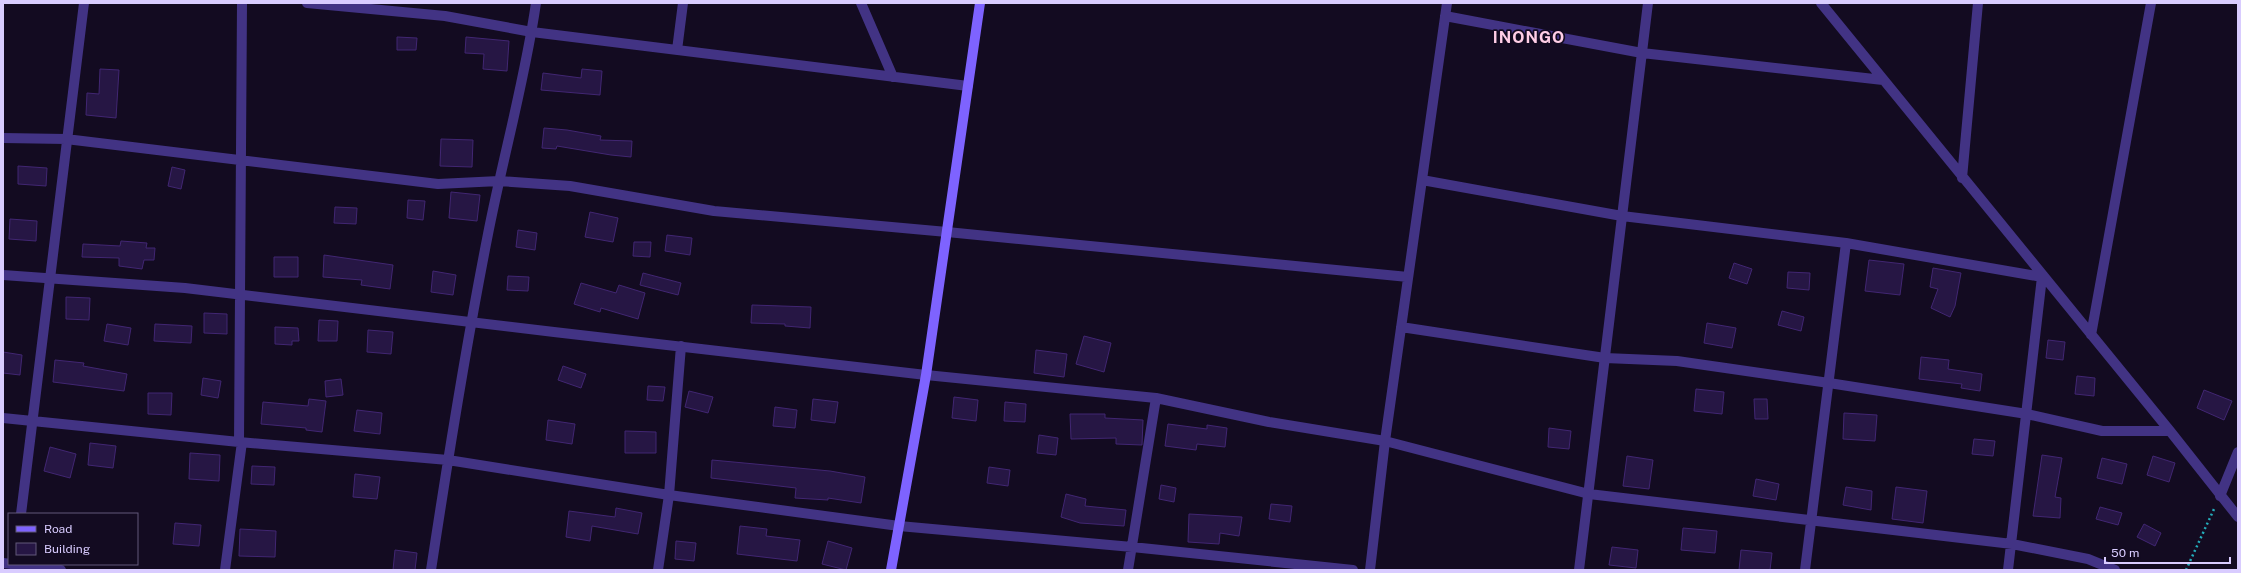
<svg xmlns="http://www.w3.org/2000/svg" width="2241" height="573" font-family="'Public Sans',sans-serif">
  <style>
    .building { fill: #261644; stroke: #412672 }
    .lines { fill: none; stroke-linecap: round; stroke-linejoin: round }
    .path { stroke: #24adbb; stroke-width: 2.5; stroke-dasharray: 2 3; stroke-linecap: butt }
    .street { stroke: #423384; stroke-width: 10 }
    .secondary { stroke: #7e63ff; stroke-width: 10 }
    .labels { text-anchor: middle; dominant-baseline: central; stroke-width: 3.5; stroke-linejoin: round; paint-order: stroke }
    .district-label { font-size: 16px; font-weight: bold; letter-spacing: 1px; fill: #ffcee6; stroke: #130b21 }
  </style>
  <rect width="100%" height="100%" fill="#130b21"/>
  <path class="building" d="M397,37L417,38L416,50H397Z
    M466,37L509,41L507,71L483,69L484,54L465,53Z
    M100,69L119,70L116,118L86,115L87,93L99,94Z
    M582,69L602,71L600,95L541,90L543,73L581,78Z
    M544,128L567,130L601,136L600,140L632,141L631,157L611,155L557,146L556,149L542,148Z
    M441,139L473,140L472,167L440,166Z
    M18,166L47,168L46,186L18,184Z
    M172,167L185,170L181,189L168,186Z
    M451,192L480,195L477,221L449,218Z
    M408,200L425,201L423,220L407,218Z
    M335,207L357,208L356,224L334,223Z
    M590,212L618,218L613,242L585,237Z
    M10,219L37,221L36,241L9,239Z
    M518,230L537,233L535,250L516,247Z
    M667,235L692,238L690,255L665,251Z
    M121,241L147,243L146,248H155L154,260H144L142,269L119,266V258L82,257L83,244L120,246Z
    M634,242H651L650,257L633,256Z
    M324,255L393,265L390,289L361,285L362,280L323,277Z
    M274,257H298V277H274Z
    M1869,260L1904,264L1900,295L1865,291Z
    M1734,263L1752,269L1747,284L1729,278Z
    M1933,268L1961,273L1955,306L1950,317L1931,308L1938,289L1930,287Z
    M433,271L456,275L453,295L431,292Z
    M1788,272L1810,273L1809,290L1787,288Z
    M643,273L681,283L678,295L640,285Z
    M508,276L529,277L528,291L507,290Z
    M581,283L616,293L619,285L645,293L638,319L601,308L600,312L574,304Z
    M66,297L90,298L89,320L66,319Z
    M752,305L811,307L810,328L785,326V324L751,323Z
    M1782,311L1804,317L1801,331L1778,325Z
    M204,313L227,314V334L204,333Z
    M319,320L338,321L337,341H318Z
    M1707,323L1736,328L1732,348L1704,343Z
    M107,324L131,328L128,345L104,341Z
    M155,324L192,326L191,343L154,341Z
    M275,327L298,328L299,341H292V345L275,344Z
    M368,330L393,332L391,354L367,352Z
    M1084,336L1111,343L1104,372L1076,364Z
    M2048,340L2065,342L2063,360L2046,358Z
    M1036,350L1067,354L1064,377L1034,373Z
    M3,352L22,355L20,375L3,373Z
    M1921,357L1949,360L1948,369L1982,374L1980,391L1961,388L1962,384L1919,379Z
    M55,360L84,363L83,366L127,374L124,391L53,382Z
    M563,366L586,374L581,388L558,380Z
    M2077,376L2095,378L2094,396L2075,394Z
    M203,378L221,381L218,398L201,395Z
    M341,379L343,395L326,397L325,381Z
    M648,386L665,387L663,401L647,400Z
    M1696,389L1724,392L1722,414L1694,411Z
    M2204,390L2232,401L2224,420L2197,408Z
    M689,391L713,397L708,413L685,407Z
    M148,393H172L171,415L148,414Z
    M954,397L978,400L976,421L952,418Z
    M309,399L326,401L322,432L306,430V428L261,424L263,402L308,406Z
    M813,399L838,402L835,423L811,420Z
    M1754,399H1767L1768,419H1755Z
    M1005,402L1026,404L1025,422L1004,421Z
    M775,407L797,410L795,428L773,426Z
    M357,410L382,413L380,434L354,431Z
    M1844,413L1877,415L1875,441L1843,439Z
    M1070,414H1105V418L1143,420L1142,445L1116,444V438L1071,439Z
    M548,420L575,424L572,444L546,440Z
    M1168,424L1207,429V425L1227,428L1225,447L1197,444L1196,450L1165,446Z
    M1549,428L1571,431L1569,449L1548,447Z
    M625,431L656,432V453H625Z
    M1039,435L1058,438L1056,455L1037,453Z
    M1974,439L1995,441L1993,456L1972,454Z
    M90,443L116,446L113,468L88,465Z
    M50,447L76,454L70,478L44,471Z
    M190,453L220,455L219,481L189,479Z
    M2042,455L2062,458L2055,497L2061,498L2060,518L2033,516Z
    M1627,456L1653,460L1649,489L1623,486Z
    M2153,456L2175,463L2169,482L2147,475Z
    M2102,458L2127,464L2122,484L2097,478Z
    M712,460L830,471L865,477L861,503L828,498V500L795,498L796,488L711,478Z
    M252,466L275,467L274,485L251,484Z
    M989,467L1010,470L1008,486L987,483Z
    M355,474L380,477L377,499L353,497Z
    M1756,479L1779,484L1776,500L1753,496Z
    M1161,485L1176,488L1174,502L1159,499Z
    M1846,487L1872,491L1871,510L1843,505Z
    M1896,487L1927,491L1923,523L1892,519Z
    M1066,494L1086,499L1085,506L1126,510L1124,526L1080,523L1061,517Z
    M1271,504L1292,506L1290,522L1269,519Z
    M2100,507L2122,513L2118,525L2096,519Z
    M616,508L642,513L638,534L592,526L590,541L566,537L569,511L615,517Z
    M1189,514L1242,517L1239,536L1220,533L1219,544L1188,542Z
    M175,523L201,525L199,546L173,544Z
    M2144,524L2161,533L2155,546L2137,537Z
    M740,526L767,529L766,536L800,540L797,561L737,554Z
    M1683,528L1717,531L1715,553L1681,550Z
    M240,529L276,531L275,557L239,556Z
    M676,541L696,543L694,561L675,559Z
    M828,541L852,548L846,570L822,564Z
    M1612,547L1638,550L1636,568L1609,565Z
    M395,550L417,553L415,570H393Z
    M1741,550L1772,553L1770,570H1739Z"/>
  <g class="lines">
    <path class="path" d="M2186,570L2214,509"/>
    <path class="street" d="M307,3L445,16L532,32L968,86
      M861,3L893,77
      M1821,3L2170,431L2238,517
      M1445,16L1642,53L1883,80
      M677,50L683,3
      M3,138L66,139L438,184L499,181L570,186L714,211L947,232L1408,277
      M1962,178L1978,3
      M1422,180L1622,216L1846,243L2042,277L2008,570
      M3,275L185,288L554,332L926,375L1156,398L1269,422L1385,441L1589,494L2012,544L2088,559L2115,570
      M1401,327L1605,358L1677,361L1829,383L2027,414L2102,431H2170
      M2091,335L2151,3
      M3,418L239,442L448,460L669,495L899,526L1132,547L1353,570
      M239,442C241,296 240,149 242,3
      M2220,496L2238,452
      M21,514L84,3
      M3,563L61,570
      M225,570L242,442
      M431,570C448,458 466,345 488,234C503,157 525,80 536,3
      M658,570L669,495L681,346
      M1128,570L1156,398
      M1370,570L1385,441L1447,3
      M1579,570L1648,3
      M1805,570L1846,243"/>
    <path class="secondary" d="M891,570L926,375L980,3"/>
  </g>
  <g class="labels">
    <g class="district-label">
      <text x="1529" y="37">INONGO</text>
    </g>
  </g>
  <rect width="2241" height="573" fill="none" stroke="#d9ccff" stroke-width="8"/>
  <rect x="8" y="513" width="130" height="52" fill="#130b21" stroke="#62587a"/>
  <rect x="16" y="526" width="20" height="6" fill="#7e63ff" stroke="#62587a"/>
  <text x="44" y="533" font-size="12" fill="#d9ccff">Road</text>
  <rect x="16" y="543" width="20" height="12" fill="#261644" stroke="#62587a"/>
  <text x="44" y="553" font-size="12" fill="#d9ccff">Building</text>
  <path d="M2105 557v6h125v-6" fill="none" stroke="#d9ccff" stroke-width="2"/>
  <text x="2111" y="557" font-size="12" fill="#d9ccff" stroke="#130b21" stroke-width="3" paint-order="stroke">50 m</text>
</svg>
